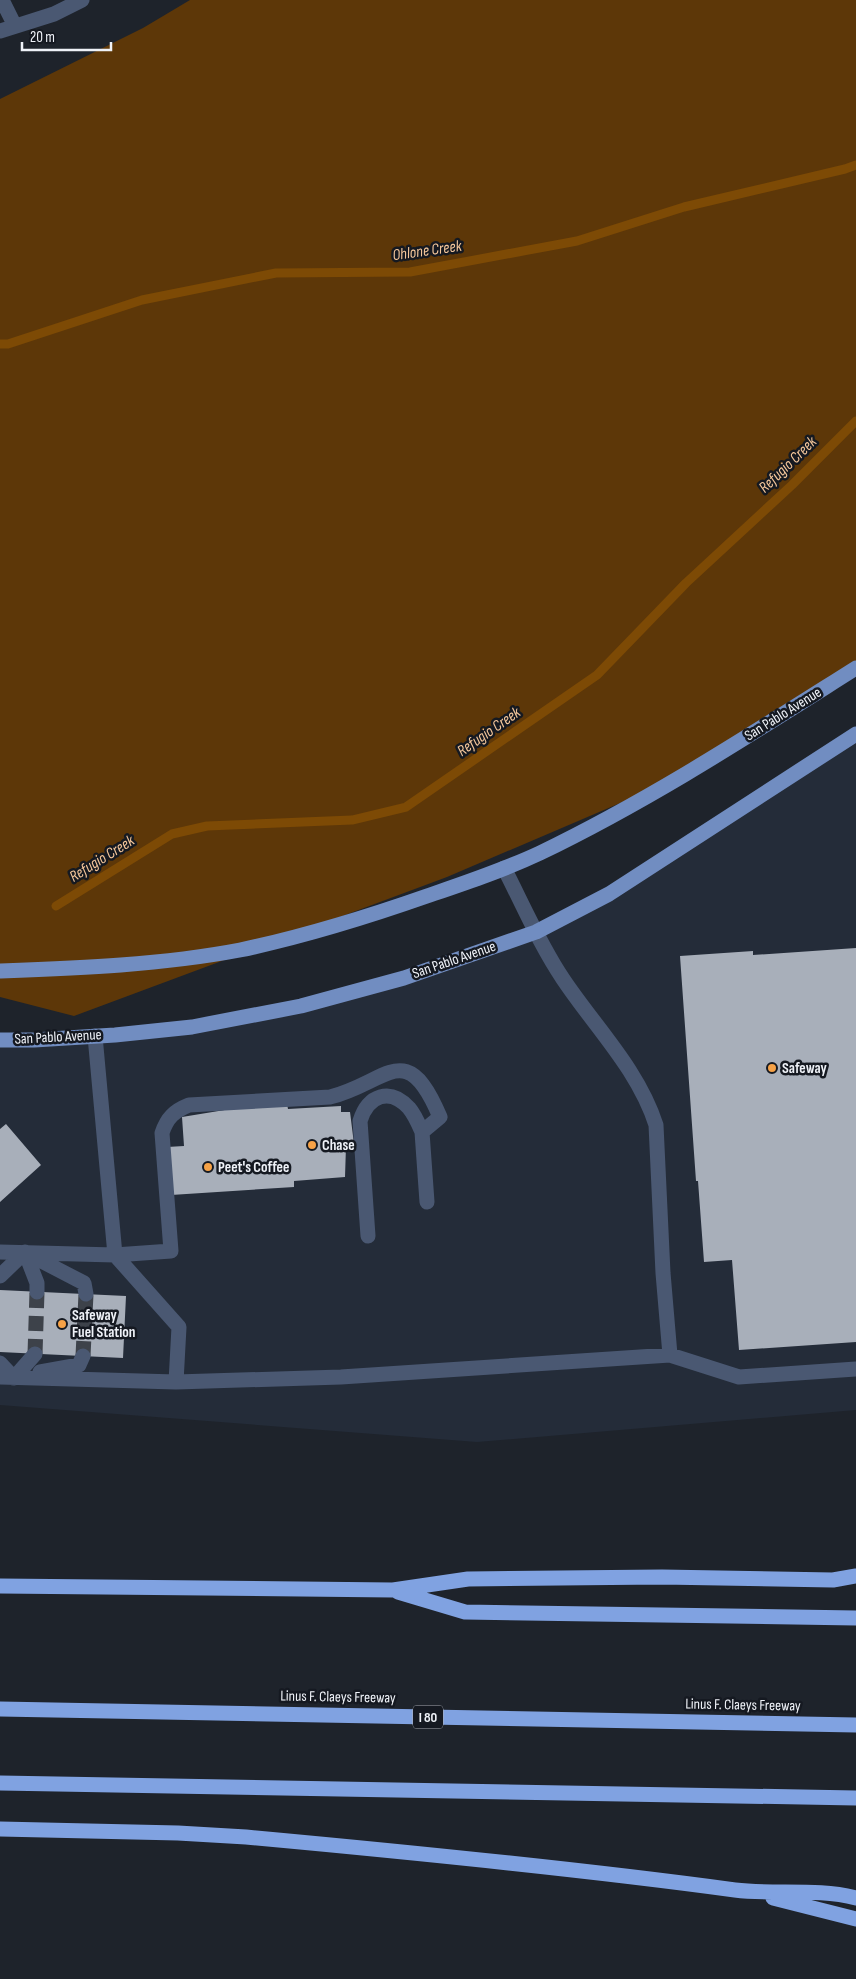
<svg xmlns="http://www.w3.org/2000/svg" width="856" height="1979" font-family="'Sofia Sans Condensed',sans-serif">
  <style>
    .built { fill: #242c39 }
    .green { fill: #5d3708 }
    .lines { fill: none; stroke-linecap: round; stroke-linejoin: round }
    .stream { stroke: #7d4a05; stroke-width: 9 }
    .building { fill: #a8afba }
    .minor-tunnel { stroke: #3d424a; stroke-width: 15; stroke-dasharray: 15 8; stroke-linecap: butt }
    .minor { stroke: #4a5872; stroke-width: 15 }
    .major { stroke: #718dc1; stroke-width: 15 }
    .highway { stroke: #80a2e1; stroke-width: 15 }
    .poi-dot { fill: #f6a247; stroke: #151921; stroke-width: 2 }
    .labels { text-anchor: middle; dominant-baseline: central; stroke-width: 5; stroke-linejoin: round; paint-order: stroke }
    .shield { fill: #151921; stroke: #aeb1b8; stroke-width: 1 }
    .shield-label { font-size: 14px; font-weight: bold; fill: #eff2f8 }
    .street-label { font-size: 15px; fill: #eff2f8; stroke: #151921 }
    .poi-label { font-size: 15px; font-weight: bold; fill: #eff2f8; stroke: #151921; text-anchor: start }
    .water-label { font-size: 16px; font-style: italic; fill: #f5c79b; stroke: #151921 }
  </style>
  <rect width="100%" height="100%" fill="#1e232b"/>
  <path class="built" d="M856,734V1410L477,1442L0,1405V1040H34L288,1009L536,932Z"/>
  <path class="green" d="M190,0H856V668L660,786L447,877L74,1016L0,997V99L143,28Z"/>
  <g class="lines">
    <path class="stream" d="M0,344H8L142,300L276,273L410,272L577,241L684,207L845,169L856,165
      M56,906L172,834L207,826L352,820L406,807L597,675L686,583L792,485L856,421"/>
  </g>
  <path class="building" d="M856,948V1342L739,1350L732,1260L704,1262L698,1181H696L680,956L753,951V955Z
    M287,1104L288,1109L341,1106V1112H350L354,1144L346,1146L345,1177L294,1181V1187L171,1195L167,1147L184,1146L182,1117L243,1107Z
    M6,1124L41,1165L0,1202V1129Z
    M0,1290L126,1296L123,1358L0,1352Z"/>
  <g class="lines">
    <path class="minor-tunnel" d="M35,1354L37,1292
      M83,1356L86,1294"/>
    <path class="minor" d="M2,0L15,26
      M0,31L54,14L82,0
      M504,868C523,905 540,945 563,979C595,1027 638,1069 656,1125L663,1273L670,1355
      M95,1036L115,1255L179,1327L176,1382
      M368,1236L360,1121C368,1095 390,1087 409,1108C415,1115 419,1125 422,1132
      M0,1252L115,1255L171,1251L162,1133C167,1118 174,1111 189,1105L330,1097C387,1083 406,1036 440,1117L422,1132L427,1202
      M25,1252L37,1283V1292
      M28,1254L84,1283L86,1294
      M0,1276L25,1252
      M0,1363L14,1378
      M40,1372L79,1365L83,1356
      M0,1377L176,1382L341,1377L670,1355L739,1377L856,1369
      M14,1378L35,1354"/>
    <path class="major" d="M0,971C80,968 161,965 240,950C302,937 367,917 427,896C465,883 504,870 540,853C650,800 753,733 856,668
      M0,1040H34L115,1035L192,1027L301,1006L404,978L536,932L609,894L856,734"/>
    <path class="highway" d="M0,1586L393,1590L468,1579L662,1577L833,1580L856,1576
      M398,1592L465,1612L856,1618
      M0,1709L856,1725
      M0,1783L856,1798
      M0,1829L178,1833L246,1837C409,1852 573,1868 735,1890C775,1895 817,1888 856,1898
      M773,1898L856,1919"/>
  </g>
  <g class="poi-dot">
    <circle cx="772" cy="1068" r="5"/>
    <circle cx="312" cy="1145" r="5"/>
    <circle cx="208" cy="1167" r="5"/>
    <circle cx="62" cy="1324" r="5"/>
  </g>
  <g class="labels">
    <rect class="shield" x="413" y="1705.5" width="30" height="23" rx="4"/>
    <g class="shield-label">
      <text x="428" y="1717">I 80</text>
    </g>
    <g class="street-label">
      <text transform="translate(783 714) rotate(-32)">San Pablo Avenue</text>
      <text transform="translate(454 960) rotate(-19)">San Pablo Avenue</text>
      <text transform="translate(58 1037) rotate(-3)">San Pablo Avenue</text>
      <text transform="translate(338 1697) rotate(1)">Linus F. Claeys Freeway</text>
      <text transform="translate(743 1705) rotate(1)">Linus F. Claeys Freeway</text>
    </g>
    <g class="poi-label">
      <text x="782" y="1068">Safeway</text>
      <text x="322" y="1145">Chase</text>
      <text x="218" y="1167">Peet's Coffee</text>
      <text x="72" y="1315">Safeway<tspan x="72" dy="17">Fuel Station</tspan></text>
    </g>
    <g class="water-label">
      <text transform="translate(427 251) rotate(-8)">Ohlone Creek</text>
      <text transform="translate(788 465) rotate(-44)">Refugio Creek</text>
      <text transform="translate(489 732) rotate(-35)">Refugio Creek</text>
      <text transform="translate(102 859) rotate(-32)">Refugio Creek</text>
    </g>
  </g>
  <path d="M22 42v8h89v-8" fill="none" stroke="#eff2f8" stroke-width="2.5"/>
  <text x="30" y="42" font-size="15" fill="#eff2f8" stroke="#151921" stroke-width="4" paint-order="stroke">20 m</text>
</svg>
